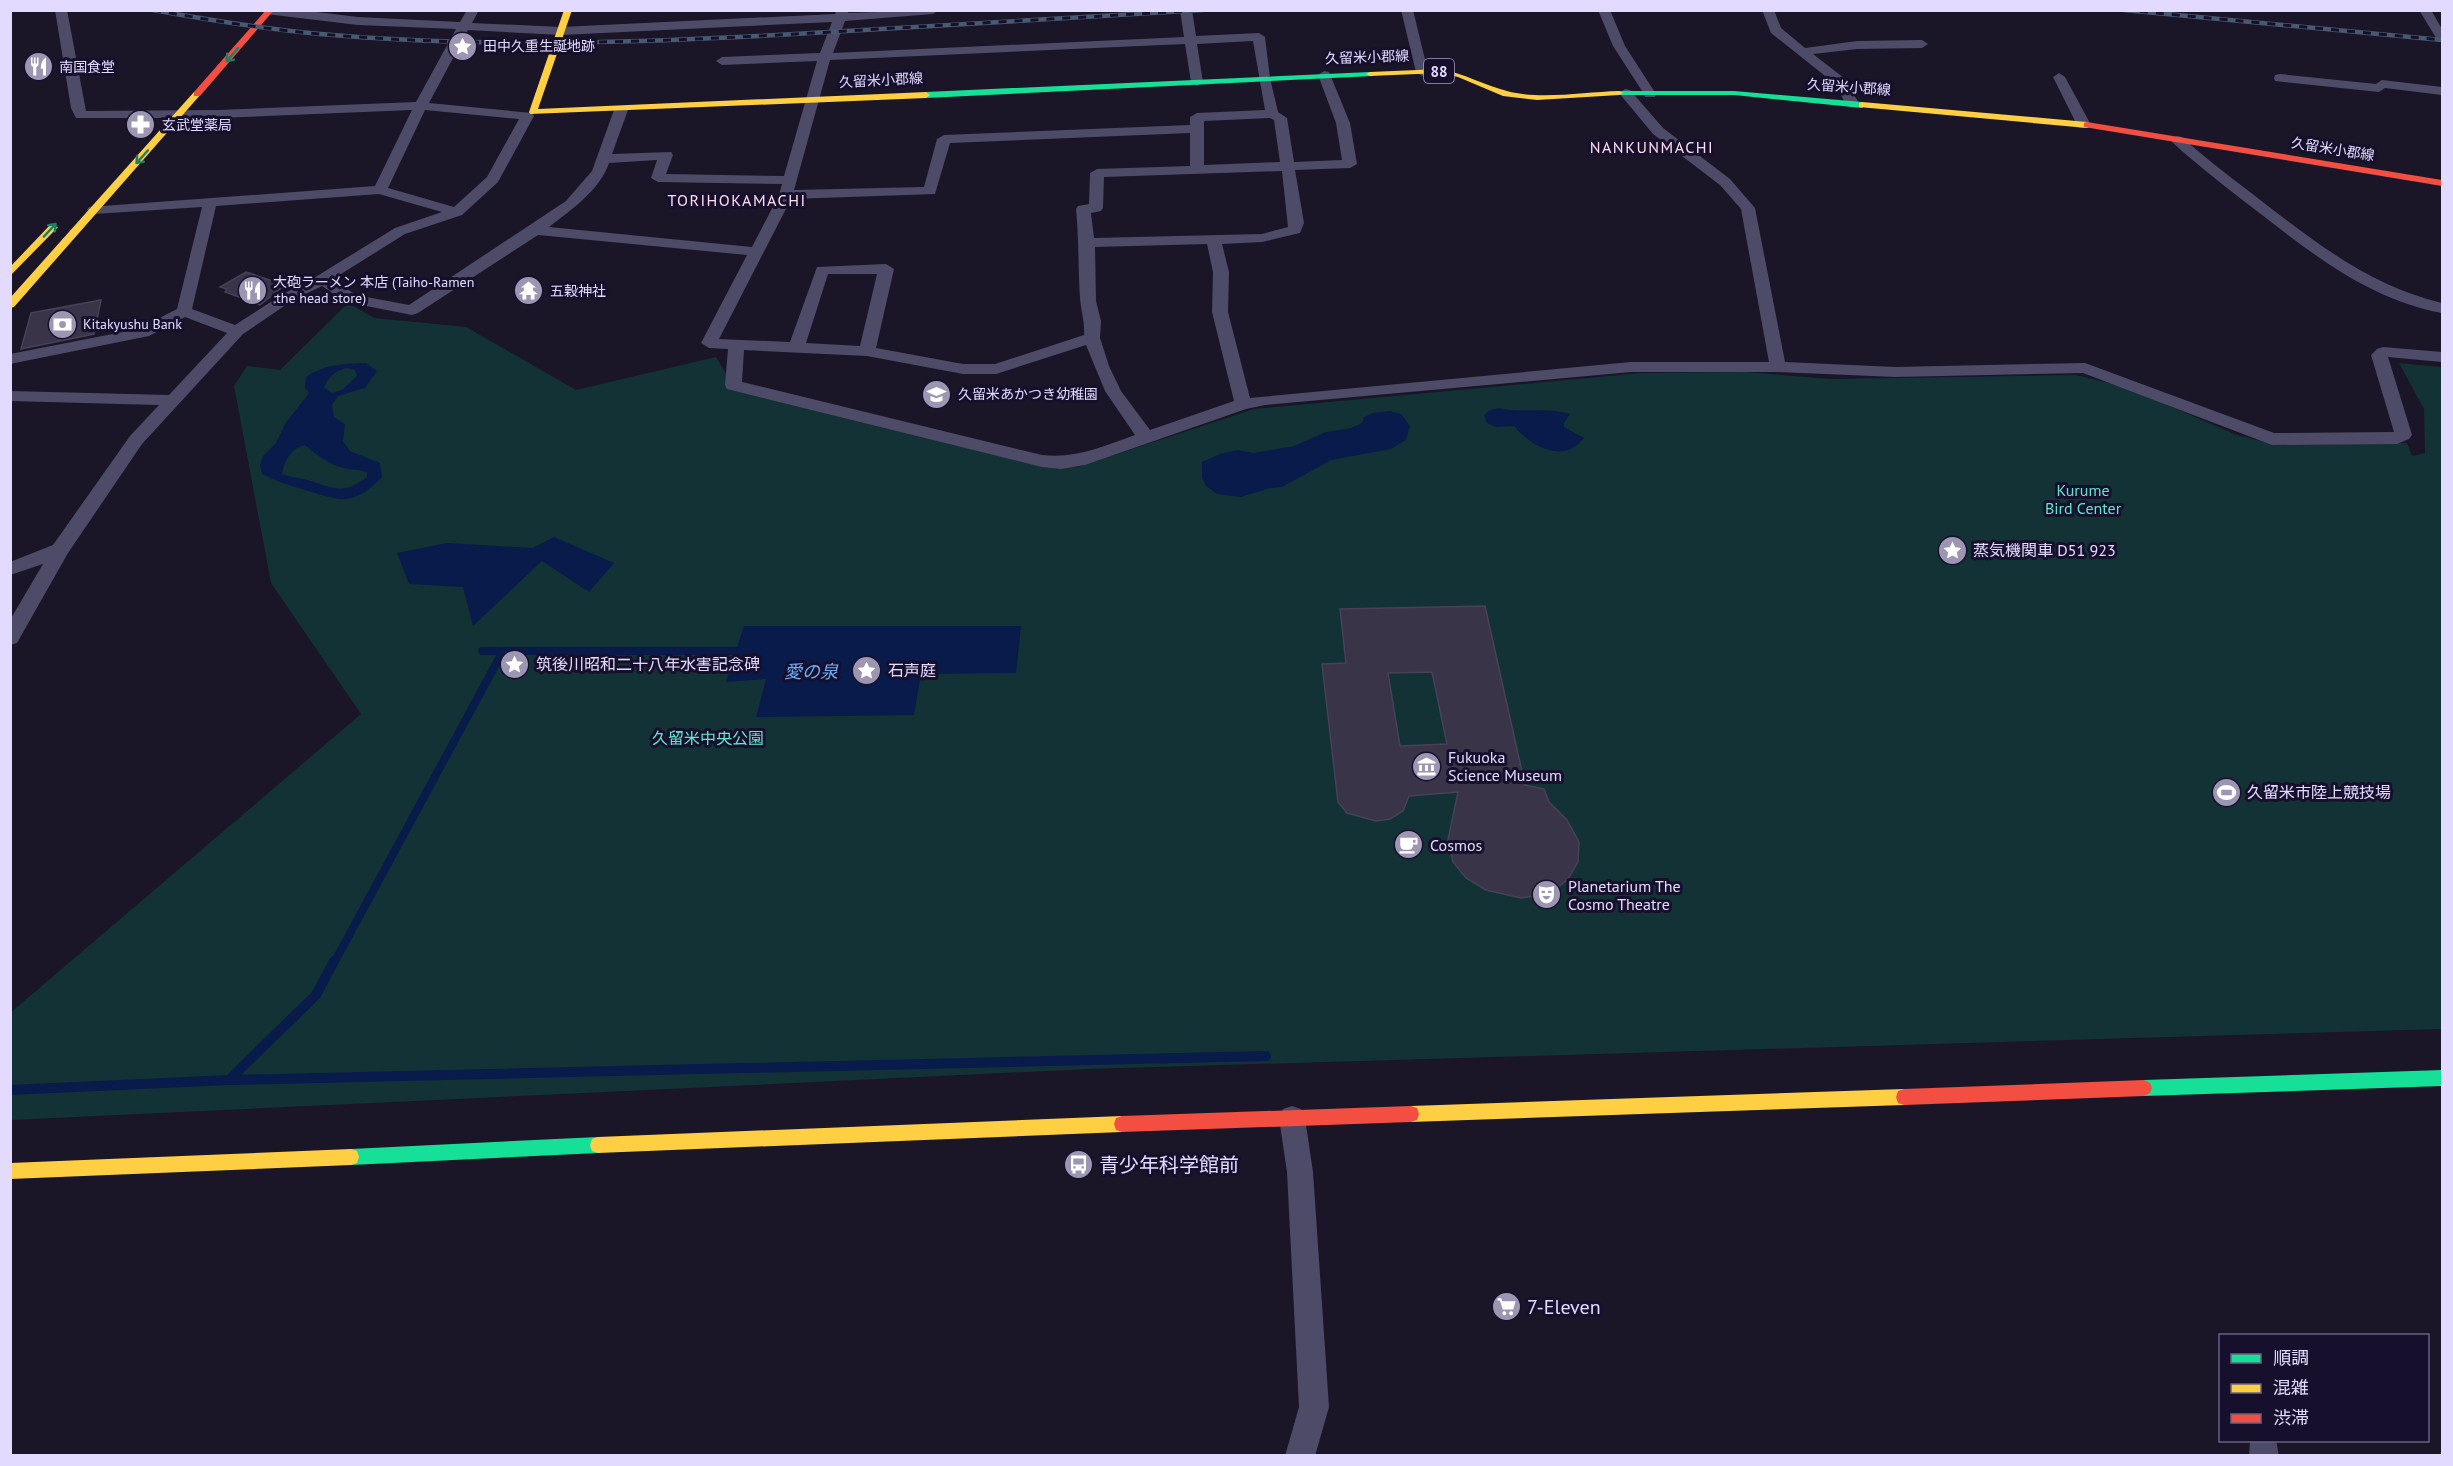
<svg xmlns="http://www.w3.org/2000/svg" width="2453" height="1466" font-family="'PT Sans','Noto Sans JP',sans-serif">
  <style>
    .green { fill: #133235 }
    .water { fill: #091b4a; fill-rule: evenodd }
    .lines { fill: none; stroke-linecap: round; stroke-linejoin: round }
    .stream-far1 { stroke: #091b4a; stroke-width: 8 }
    .stream { stroke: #091b4a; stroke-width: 10 }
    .building { fill: #393448; stroke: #474159; stroke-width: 1.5; fill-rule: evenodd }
    .street { fill: #4e4b68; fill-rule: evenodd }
    .fast { fill: #16e098; fill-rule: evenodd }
    .slow { fill: #ffcf43; fill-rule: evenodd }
    .jam { fill: #f24e42; fill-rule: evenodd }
    .rail-casing { stroke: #485a71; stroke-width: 4.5 }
    .rail { stroke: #17102d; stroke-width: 3; stroke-dasharray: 8; stroke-linecap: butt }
    .oneway { stroke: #168268 }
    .labels { text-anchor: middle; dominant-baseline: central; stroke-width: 6; stroke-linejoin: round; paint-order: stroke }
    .far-poi-label { font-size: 14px; fill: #e2dbff; stroke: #17102d; text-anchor: start }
    .far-street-label { font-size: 14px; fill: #e2dbff; stroke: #17102d }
    .shield { fill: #17102d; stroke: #a59ec0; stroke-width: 1.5 }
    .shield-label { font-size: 15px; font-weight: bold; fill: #e2dbff }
    .far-quarter-label { font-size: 16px; letter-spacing: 1.5px; fill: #ffddf0; stroke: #17102d }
    .park-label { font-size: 16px; fill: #5ee8cf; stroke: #17102d }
    .poi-label { font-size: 16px; fill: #e2dbff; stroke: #17102d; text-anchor: start }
    .water-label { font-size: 18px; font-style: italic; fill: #69afff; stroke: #17102d }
    .near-poi-label { font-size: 20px; fill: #e2dbff; stroke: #17102d; text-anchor: start }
  </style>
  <rect width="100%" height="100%" fill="#1a1627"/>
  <path class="green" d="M348,303L374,318L466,327L576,390L716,357L733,385L1035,463L1078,467L1254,409L1641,373L1746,372L1831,379L2076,375L2125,387L2237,435L2277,445L2407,443L2412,456L2425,453L2424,409L2399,363L2442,367V1029L1089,1069L11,1120L10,1013L361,714L271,583L234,386L247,366L280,370Z"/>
  <path class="water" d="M366,363L377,371L365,388L338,396L332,405L334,417L345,424L343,441L350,451L380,463L382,477C351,509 339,500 302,489C288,485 275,481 262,474L260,465L263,456L276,443L285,424L309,393L305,387L306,377C324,364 344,364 366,363ZM346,368L355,370L357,376L342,390L332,393L324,388C328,377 335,371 346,368ZM305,445C316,455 333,467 348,469C355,470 360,469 367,473V477C345,493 338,490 314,482C304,478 292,478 282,474C285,460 290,449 305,445Z
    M1499,408C1523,414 1545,406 1570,414L1564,423V427L1584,438C1564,465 1530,446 1514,426L1496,427L1487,423L1484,415L1490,410Z
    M1390,411L1401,414L1410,426L1406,440L1391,449L1331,460L1282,487L1270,488L1241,497L1217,494L1206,486L1202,478V462L1220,454L1237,450L1254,453L1294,446L1326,432L1351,428L1362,423L1364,417L1373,413Z
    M554,537L614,563L589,592L542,561L473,626L463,587L409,584L397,553L447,543L533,548Z
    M744,626H1021L1016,673L921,674L914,715L756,717L766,679L726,682Z"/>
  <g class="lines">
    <path class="stream-far1" d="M482,651H736
      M334,963L503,651"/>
    <path class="stream" d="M229,1080L316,995L334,961
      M10,1090L229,1080L1266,1056"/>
  </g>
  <path class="building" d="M246,272L285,285L260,305L225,292L227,289L220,287Z
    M101,300L94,334L21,349L31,313Z
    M1485,606L1525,785L1544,789L1549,802L1567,820L1579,842L1578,862L1568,879L1550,894L1521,898L1486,890L1466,878L1453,862L1448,840L1458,792L1409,796L1403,811L1390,819L1376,821L1347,813L1338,802L1322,664L1346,663L1340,609ZM1432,672L1447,744L1400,746L1388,673Z"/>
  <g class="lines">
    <path class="street" d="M55,10H67L86,111L219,110L416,102L456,29L358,25L266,14L260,10H300L358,17L460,22L467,10H479L472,23L561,27L835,14L837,10H849L848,13L939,10L933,14L845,21L833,53L1184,37L1180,10H1192L1196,36L1259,33L1265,37L1270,78L1278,112L1287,118L1294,162L1342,160L1336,123L1318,75L1324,71L1329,72L1350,123L1357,164L1350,168L1295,170L1304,223L1300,233L1262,242L1222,244L1229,272L1228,312L1250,398L1631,362H1769L1741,209L1720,185L1653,134L1619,93L1625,89L1630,90L1663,128L1730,179L1755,208L1785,362L1895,367L2085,363L2274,433L2394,432L2371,355L2377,349L2383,347L2442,352V362L2388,357L2412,435L2409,439L2397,444L2272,445L2083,373L1895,377L1778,372H1631L1265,405L1246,409L1085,465L1061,469L1042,467L727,389L725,385L728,349L709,348L701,343L747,255L538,235L418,313L412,315L346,302L322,286L293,300L243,334L142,444L68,553L17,643L10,645V620L43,564L10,575V562L53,545L130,436L159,405L10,401V391L169,395L227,333L185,317L149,336L10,364V354L138,329L177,309L202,207L94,214L87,210L89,207L375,186L412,110L219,118H76L71,108ZM832,22L820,53L722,57L716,61L722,65L817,61L784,176L666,174L673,155L671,152L612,154L628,110L621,106L614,110L592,171L566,201L409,305L356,295L333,279L405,234L462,215L498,182L534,116L532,113L429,103L468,30L561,35ZM1253,41L1265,110L1197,113L1190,117V125L944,135L937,139L924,187L794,190L830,60L1185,44L1191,82L1197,86L1203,82L1197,44ZM425,110L519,119L487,177L454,207L388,188ZM1270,118L1274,120L1280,162L1204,165V121ZM1190,133V166L1097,169L1090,173L1089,204L1078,206L1076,209C1079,239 1078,268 1080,298C1081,311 1085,322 1084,335L995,364H963L876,348L894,269L886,264L817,267L790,342L719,339L791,199L935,194L950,143ZM657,160L651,178L658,182L782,184L779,195L752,247L549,227C571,210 600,190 609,163ZM1282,171L1288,227L1262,234L1094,238L1091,213L1101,211L1103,208L1104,177ZM379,194L442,212L395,228L309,281L283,294L235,325L192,309L216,206ZM1207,244L1213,272L1212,312L1234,401L1150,430L1121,391L1109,366L1100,338L1101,321L1096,301L1095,247ZM828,274H877L860,346L806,343ZM1086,345L1105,391L1135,435C1104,446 1076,459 1042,455L742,382L744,350L867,356L963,374H996Z
      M1401,10H1413L1428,72L1426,75L1422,76L1416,72Z
      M1598,10H1610L1625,46L1656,94L1655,97H1645L1644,94L1613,46Z
      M1762,10H1774L1781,28L1805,48L1857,41L1922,40L1928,44L1922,48L1857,49L1813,54L1844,78L1859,103L1852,107L1847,106L1834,83L1771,33Z
      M2419,10H2431L2442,29V42L2438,41Z
      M2059,73L2065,77L2091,125L2089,128H2079L2077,125L2053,77Z
      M2280,74L2376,84L2382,80L2442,87V95L2385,88L2379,92L2275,81L2274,78L2275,75Z
      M2177,136L2182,137C2209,162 2239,183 2268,206C2323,248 2374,287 2442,303V313C2373,300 2320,260 2266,218C2238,197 2210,175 2183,152L2170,140Z
      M1292,1106L1301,1109L1305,1118L1313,1172L1329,1407L1315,1456H1285L1299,1407L1287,1172L1279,1118L1283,1109Z
      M2250,1440H2276L2279,1456H2249Z"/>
    <path class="fast" d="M1370,72L1374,74L1373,76L926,98L922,95L926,92Z
      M1616,91H1734L1862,102L1866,105L1862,108L1734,95H1616Z
      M2442,1070V1086L2144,1096L2138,1093L2136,1088L2138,1083L2144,1080Z
      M598,1137L604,1139L606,1145L604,1151L598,1153L351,1165L345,1163L343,1157L345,1151L351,1149Z"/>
    <path class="slow" d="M564,10H572L538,109L926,92L930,95L926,98L530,114L529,112Z
      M1441,69C1465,74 1484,85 1507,91C1539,100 1585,92 1619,91L1623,93L1619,95L1537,100L1503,96L1458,77L1441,73L1370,76L1366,74L1370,72Z
      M194,92L201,94L14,307L10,308V298Z
      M1862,102L2087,122L2091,125L2087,128L1859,107V103Z
      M50,225L58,227L10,276V267Z
      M1904,1089L1910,1091L1912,1097L1910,1103L1904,1105L1411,1122L1405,1120L1403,1114L1405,1108L1411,1106Z
      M1122,1116L1128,1118L1130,1124L1128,1130L1122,1132L598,1153L592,1151L590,1145L592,1139L598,1137Z
      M351,1149L357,1151L359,1157L357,1163L351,1165L10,1179V1163Z"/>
    <path class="jam" d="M266,10H274L200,96H194V92Z
      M2087,122L2442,180V186L2084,127V123Z
      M2144,1080L2150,1083L2152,1088L2150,1093L2144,1096L1904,1105L1898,1103L1896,1097L1898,1091L1904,1089Z
      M1411,1106L1417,1108L1419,1114L1417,1120L1411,1122L1122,1132L1116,1130L1114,1124L1116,1118L1122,1116Z"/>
    <defs>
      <path id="rail" d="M153,10C209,20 264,29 320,34C502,50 683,41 864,30C977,23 1089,17 1202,10
        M2124,10L2442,40"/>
    </defs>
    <use href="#rail" class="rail-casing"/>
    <use href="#rail" class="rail"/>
  </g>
  <defs><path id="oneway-shaft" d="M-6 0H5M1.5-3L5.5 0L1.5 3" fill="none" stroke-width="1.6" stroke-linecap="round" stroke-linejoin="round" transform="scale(1.5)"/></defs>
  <g class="oneway">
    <use href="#oneway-shaft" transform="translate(232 55) rotate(131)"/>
    <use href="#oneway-shaft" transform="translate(142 157) rotate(132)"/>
    <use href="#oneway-shaft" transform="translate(50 230) rotate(-47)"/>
  </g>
  <defs>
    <symbol id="sight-disc" viewBox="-11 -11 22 22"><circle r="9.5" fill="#9c96b3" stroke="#17102d"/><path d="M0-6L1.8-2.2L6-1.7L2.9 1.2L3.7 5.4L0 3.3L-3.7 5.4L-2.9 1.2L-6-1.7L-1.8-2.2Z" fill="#fff"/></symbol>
    <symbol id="restaurant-disc" viewBox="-11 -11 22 22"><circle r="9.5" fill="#9c96b3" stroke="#17102d"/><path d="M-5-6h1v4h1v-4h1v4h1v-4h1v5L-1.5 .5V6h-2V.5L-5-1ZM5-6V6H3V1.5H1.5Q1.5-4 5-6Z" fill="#fff"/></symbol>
    <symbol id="pharmacy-disc" viewBox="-11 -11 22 22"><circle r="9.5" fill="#9c96b3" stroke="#17102d"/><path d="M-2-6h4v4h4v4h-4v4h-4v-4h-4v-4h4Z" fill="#fff"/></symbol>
    <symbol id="temple-disc" viewBox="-11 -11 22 22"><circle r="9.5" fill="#9c96b3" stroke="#17102d"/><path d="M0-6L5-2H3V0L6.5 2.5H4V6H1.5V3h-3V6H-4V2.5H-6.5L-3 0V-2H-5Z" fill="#fff"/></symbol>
    <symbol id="bank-disc" viewBox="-11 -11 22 22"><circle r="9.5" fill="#9c96b3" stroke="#17102d"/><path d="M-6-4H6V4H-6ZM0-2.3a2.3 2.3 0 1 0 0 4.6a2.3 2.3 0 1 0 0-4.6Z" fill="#fff"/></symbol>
    <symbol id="school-disc" viewBox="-11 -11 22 22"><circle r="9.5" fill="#9c96b3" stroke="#17102d"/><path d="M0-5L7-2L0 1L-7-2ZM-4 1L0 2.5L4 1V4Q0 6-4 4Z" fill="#fff"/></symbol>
    <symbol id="museum-disc" viewBox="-11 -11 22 22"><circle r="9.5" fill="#9c96b3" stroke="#17102d"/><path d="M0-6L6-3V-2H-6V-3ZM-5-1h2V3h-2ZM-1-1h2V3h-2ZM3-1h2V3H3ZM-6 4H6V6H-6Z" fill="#fff"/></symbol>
    <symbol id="stadium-disc" viewBox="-11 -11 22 22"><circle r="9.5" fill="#9c96b3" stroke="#17102d"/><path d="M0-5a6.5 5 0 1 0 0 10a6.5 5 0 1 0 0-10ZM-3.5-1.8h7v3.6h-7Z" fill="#fff"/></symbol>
    <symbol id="cafe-disc" viewBox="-11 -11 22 22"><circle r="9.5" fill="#9c96b3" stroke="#17102d"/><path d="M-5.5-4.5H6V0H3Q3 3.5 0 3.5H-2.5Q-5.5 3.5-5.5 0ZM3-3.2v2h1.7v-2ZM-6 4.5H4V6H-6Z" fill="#fff"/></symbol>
    <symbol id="theatre-disc" viewBox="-11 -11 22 22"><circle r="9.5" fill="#9c96b3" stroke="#17102d"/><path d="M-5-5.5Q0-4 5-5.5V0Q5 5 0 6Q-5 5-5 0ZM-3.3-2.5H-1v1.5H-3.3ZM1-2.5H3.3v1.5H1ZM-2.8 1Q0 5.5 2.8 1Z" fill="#fff"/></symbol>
    <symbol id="bus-disc" viewBox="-11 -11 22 22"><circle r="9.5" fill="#9c96b3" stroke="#17102d"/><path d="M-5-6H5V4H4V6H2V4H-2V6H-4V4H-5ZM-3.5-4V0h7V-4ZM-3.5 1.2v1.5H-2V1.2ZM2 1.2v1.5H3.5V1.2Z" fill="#fff"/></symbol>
    <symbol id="supermarket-disc" viewBox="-11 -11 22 22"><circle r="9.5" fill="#9c96b3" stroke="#17102d"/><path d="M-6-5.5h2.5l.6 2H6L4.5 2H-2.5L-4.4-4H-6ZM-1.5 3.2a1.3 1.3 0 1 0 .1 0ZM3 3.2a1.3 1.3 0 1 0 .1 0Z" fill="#fff"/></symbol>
  </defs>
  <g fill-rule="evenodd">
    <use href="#sight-disc" x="446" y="30" width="33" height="33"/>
    <use href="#restaurant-disc" x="22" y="50" width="33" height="33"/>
    <use href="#pharmacy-disc" x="124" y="108" width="33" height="33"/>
    <use href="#restaurant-disc" x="236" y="274" width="33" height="33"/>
    <use href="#temple-disc" x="512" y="274" width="33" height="33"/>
    <use href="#bank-disc" x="46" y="308" width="33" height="33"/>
    <use href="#school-disc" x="920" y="378" width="33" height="33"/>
    <use href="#sight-disc" x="1936" y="534" width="33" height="33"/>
    <use href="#sight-disc" x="498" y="648" width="33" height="33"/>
    <use href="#sight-disc" x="850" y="654" width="33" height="33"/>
    <use href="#museum-disc" x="1410" y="750" width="33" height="33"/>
    <use href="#stadium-disc" x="2210" y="776" width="33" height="33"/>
    <use href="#cafe-disc" x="1392" y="828" width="33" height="33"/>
    <use href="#theatre-disc" x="1530" y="878" width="33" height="33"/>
    <use href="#bus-disc" x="1062" y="1148" width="33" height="33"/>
    <use href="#supermarket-disc" x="1490" y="1290" width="33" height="33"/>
  </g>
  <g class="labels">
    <g class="far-poi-label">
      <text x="483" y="46">田中久重生誕地跡</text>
      <text x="59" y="67">南国食堂</text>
      <text x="162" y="125">玄武堂薬局</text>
      <text x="273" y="282">大砲ラーメン 本店 (Taiho-Ramen<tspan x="273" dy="16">:the head store)</tspan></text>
      <text x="550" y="291">五穀神社</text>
      <text x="83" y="324">Kitakyushu Bank</text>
      <text x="958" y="394">久留米あかつき幼稚園</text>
    </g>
    <g class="far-street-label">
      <text transform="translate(1367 57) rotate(-2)">久留米小郡線</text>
      <text transform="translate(881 80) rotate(-3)">久留米小郡線</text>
      <text transform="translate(1849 87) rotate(4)">久留米小郡線</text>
      <text transform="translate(2333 149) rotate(9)">久留米小郡線</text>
    </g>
    <rect class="shield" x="1424" y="59" width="30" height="24" rx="4.5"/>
    <g class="shield-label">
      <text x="1439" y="71">88</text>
    </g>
    <g class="far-quarter-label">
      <text x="1652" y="147">NANKUNMACHI</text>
      <text x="737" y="200">TORIHOKAMACHI</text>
    </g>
    <g class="park-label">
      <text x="2083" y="490">Kurume<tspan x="2083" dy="18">Bird Center</tspan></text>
      <text x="708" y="738">久留米中央公園</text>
    </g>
    <g class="poi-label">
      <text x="1973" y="550">蒸気機関車 D51 923</text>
      <text x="536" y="664">筑後川昭和二十八年水害記念碑</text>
      <text x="888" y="670">石声庭</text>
      <text x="1448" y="757">Fukuoka<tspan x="1448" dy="18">Science Museum</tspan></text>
      <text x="2247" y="792">久留米市陸上競技場</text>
      <text x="1430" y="845">Cosmos</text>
      <text x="1568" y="886">Planetarium The<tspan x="1568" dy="18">Cosmo Theatre</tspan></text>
    </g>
    <g class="water-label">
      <text x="811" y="671">愛の泉</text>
    </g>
    <g class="near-poi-label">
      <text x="1099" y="1165">青少年科学館前</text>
      <text x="1527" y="1307">7-Eleven</text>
    </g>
  </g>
  <rect width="2453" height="1466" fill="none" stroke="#e2dbff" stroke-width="24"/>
  <rect x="2219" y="1334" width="210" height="108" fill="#17102d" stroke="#686181" stroke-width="1.5"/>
  <rect x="2231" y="1354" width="30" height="9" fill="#16e098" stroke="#686181" stroke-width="1.5"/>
  <text x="2273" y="1364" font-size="18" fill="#e2dbff">順調</text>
  <rect x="2231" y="1384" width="30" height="9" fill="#ffcf43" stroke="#686181" stroke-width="1.5"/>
  <text x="2273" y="1394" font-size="18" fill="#e2dbff">混雑</text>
  <rect x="2231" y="1414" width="30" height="9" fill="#f24e42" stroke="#686181" stroke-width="1.5"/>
  <text x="2273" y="1424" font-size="18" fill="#e2dbff">渋滞</text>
</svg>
